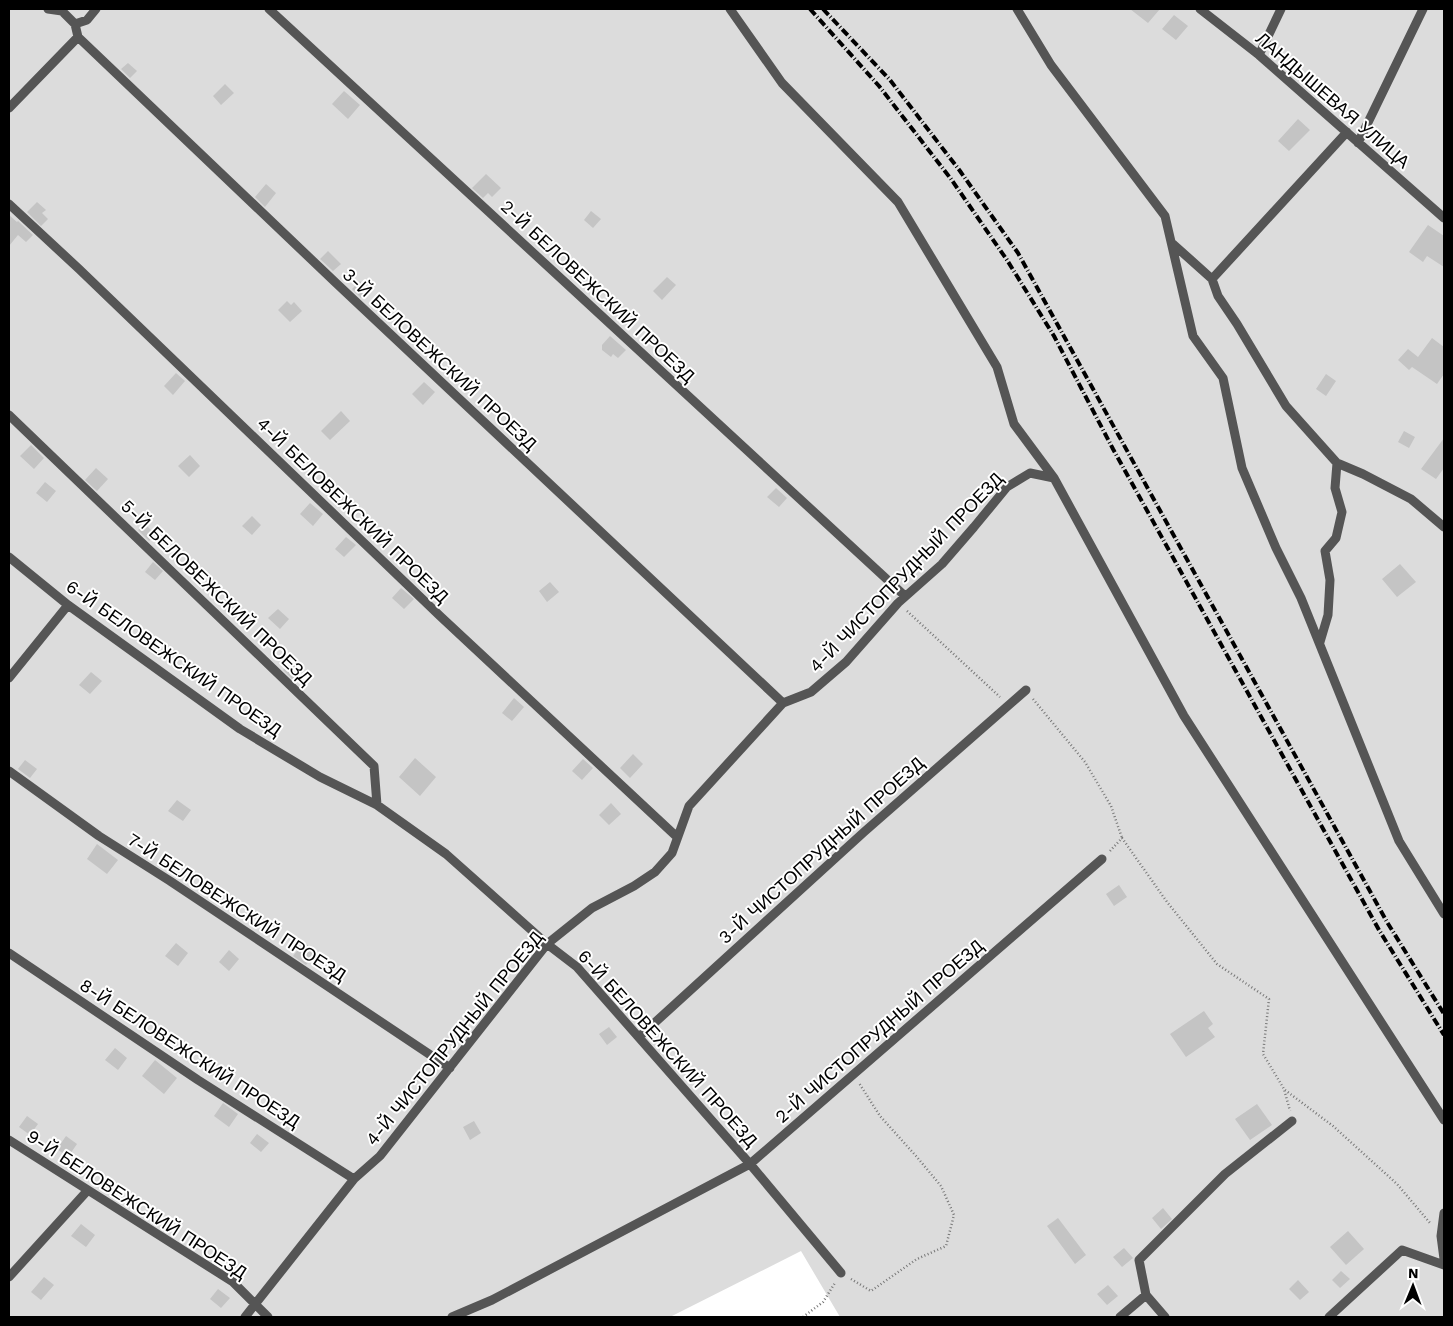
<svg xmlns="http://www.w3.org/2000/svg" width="1453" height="1326" font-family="'Work Sans',sans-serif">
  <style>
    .green { fill: #dcdcdc }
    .building { fill: #c4c4c4 }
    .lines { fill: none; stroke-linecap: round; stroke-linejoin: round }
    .path { stroke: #777; stroke-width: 2.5; stroke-dasharray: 1 2.5; stroke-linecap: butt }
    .lane { stroke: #555; stroke-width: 9 }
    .rail { stroke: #000; stroke-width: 4; stroke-dasharray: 8 2.5 1 2.5; stroke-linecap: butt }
    .labels { text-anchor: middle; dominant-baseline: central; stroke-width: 4; stroke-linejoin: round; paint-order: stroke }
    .street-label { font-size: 18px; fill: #000; stroke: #fff }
  </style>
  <rect width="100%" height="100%" fill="#fff"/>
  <path class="green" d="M9,9H1444V1317H840L801,1251L670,1317H9Z"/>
  <path class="building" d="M1130,9H1160L1148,23Z
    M1174,15L1188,26L1176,40L1162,29Z
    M128,63L137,71L130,78L121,69Z
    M225,84L234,93L221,105L213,96Z
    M344,91L360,105L348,119L332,104Z
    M1298,119L1310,130L1289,151L1278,141Z
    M486,174L501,188L492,197L488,193L483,198L472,188Z
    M266,184L276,193L265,207L255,197Z
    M37,202L46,210L42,213L48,219L41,226L27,212Z
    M591,211L601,219L593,228L584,220Z
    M9,215L17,222L18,221L33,235L26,242L18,235L9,246Z
    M1428,225L1444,236V267L1427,256L1423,262L1409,252Z
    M328,251L341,264L333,271L320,259Z
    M667,277L676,285L662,300L653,291Z
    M360,281L368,290L361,298L352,289Z
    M287,301L291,305L294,302L302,311L290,322L278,310Z
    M610,336L626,350L618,358L613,354L611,357L602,350V345Z
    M1432,338L1444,347V374L1437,384L1412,367L1409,370L1398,360L1408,349L1418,357Z
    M176,373L185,381L173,395L164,386Z
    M1326,374L1336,381L1326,396L1316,389Z
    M424,382L435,392L423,405L412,394Z
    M341,411L350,421L330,440L321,431Z
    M1404,431L1415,437L1409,448L1398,442Z
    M1444,438V468L1436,479L1421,469Z
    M31,445L44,458L34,469L20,456Z
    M190,455L200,466L189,477L178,466Z
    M96,468L108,479L97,491L85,480Z
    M45,482L56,491L47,502L36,493Z
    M776,488L787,498L779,507L767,497Z
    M310,503L323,514L313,526L300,514Z
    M252,516L261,525L252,535L242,526Z
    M145,524L156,535L149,541L138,530Z
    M346,537L356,545L344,557L335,549Z
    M153,562L163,571L155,580L145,572Z
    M1400,564L1416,582L1397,597L1382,579Z
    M550,582L559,592L547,602L539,591Z
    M401,588L414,599L404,609L392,598Z
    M278,609L289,619L280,629L268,618Z
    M294,659L304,669L293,680L283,670Z
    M91,672L102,681L90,694L79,685Z
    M514,698L524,707L512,721L502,713Z
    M633,754L643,764L630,778L620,768Z
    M415,758L436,777L420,796L399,777Z
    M583,759L593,768L582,780L572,771Z
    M25,760L37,769L30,778L18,769Z
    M177,800L191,810L183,821L168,811Z
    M611,803L621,814L609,825L599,815Z
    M97,844L118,860L107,874L87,859Z
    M1119,885L1127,897L1114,906L1106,894Z
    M304,942L316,952L306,965L293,956Z
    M176,943L188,953L178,966L165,956Z
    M229,950L239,959L229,971L219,962Z
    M1204,1011L1213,1024L1208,1028L1215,1037L1186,1057L1170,1034Z
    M609,1027L617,1037L607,1045L599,1034Z
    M115,1048L127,1058L118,1070L105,1060Z
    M155,1060L177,1078L164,1094L142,1076Z
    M223,1103L238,1114L229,1127L214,1116Z
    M1257,1104L1272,1125L1250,1140L1235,1119Z
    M27,1116L38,1124L30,1135L19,1127Z
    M474,1121L481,1133L470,1140L463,1127Z
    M257,1134L269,1143L261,1152L250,1143Z
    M66,1136L77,1144L68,1157L57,1149Z
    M1163,1208L1172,1219L1161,1229L1152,1218Z
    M1058,1218L1086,1255L1075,1264L1047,1226Z
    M81,1224L95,1235L86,1247L71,1236Z
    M1348,1231L1364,1249L1346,1265L1330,1247Z
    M1124,1248L1133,1258L1122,1267L1113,1257Z
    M1341,1271L1350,1279L1340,1288L1332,1280Z
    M44,1277L54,1285L41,1300L31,1292Z
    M1298,1280L1309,1292L1300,1300L1289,1289Z
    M1108,1285L1118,1296L1107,1305L1097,1294Z
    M218,1289L230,1298L221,1308L210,1299Z"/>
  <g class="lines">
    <path class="path" d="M907,611L1000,697
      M1033,699L1085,762L1111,806L1122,838
      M1110,851L1122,838L1167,902L1217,964L1269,999L1263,1054L1284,1089L1290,1111
      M1285,1090L1333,1126L1397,1184L1430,1223
      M851,1279L871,1291L917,1259L946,1246L954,1215L941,1186L916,1156L880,1116L859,1083
      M803,1317L823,1302L835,1283"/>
    <path class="lane" d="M48,9L62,11L75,24
      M269,9L905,596
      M730,9L782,83L898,202L997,367L1014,424L1054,478L1184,716L1444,1120
      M1017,9L1051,65L1165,216L1193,336L1223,378L1242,468L1276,548L1301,598L1399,841L1444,914
      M1200,9L1259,55L1444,218
      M78,37L336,283L783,703
      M1259,55L1281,9
      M9,108L78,37L75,24L87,20L96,9
      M1358,143L1423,9
      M9,204L79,269L440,616L677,837
      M1173,244L1212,279L1347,132
      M1212,279L1218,296L1237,324L1286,406L1337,463L1363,474L1411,499L1444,527
      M9,415L374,766L377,805
      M9,557L68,605L240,729L320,777L377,805L446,854L547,944L577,967L750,1164L841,1273
      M1320,642L1328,615L1330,580L1325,551L1336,538L1342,512L1335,488L1337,463
      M9,678L68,605
      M9,771L99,836L170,881L450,1068
      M9,953L198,1080L354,1179
      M639,1037L864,832L1026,690
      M9,1140L233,1282L268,1317
      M1444,1213L1441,1236L1444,1259
      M9,1277L88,1190
      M1146,1295L1165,1317
      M245,1317L354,1179L380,1156L547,944L592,908L634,886L655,872L672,853L689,806L783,703L811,692L846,662L898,603L942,564L974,527L1007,487L1030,473L1054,478
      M452,1317L492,1300L750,1164L1102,859
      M1120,1317L1146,1295L1139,1260L1225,1174L1292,1121
      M1329,1317L1402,1250L1444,1265"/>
    <path class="rail" d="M810,9L879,86L951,179L1007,260L1054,336L1113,449L1379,930L1444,1035
      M823,9L890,80L960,171L1018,253L1387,922L1444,1014"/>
  </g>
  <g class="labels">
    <g class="street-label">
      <text transform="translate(1333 100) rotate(41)">ЛАНДЫШЕВАЯ УЛИЦА</text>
      <text transform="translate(598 291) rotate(43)">2-Й БЕЛОВЕЖСКИЙ ПРОЕЗД</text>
      <text transform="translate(440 359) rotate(43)">3-Й БЕЛОВЕЖСКИЙ ПРОЕЗД</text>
      <text transform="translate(353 510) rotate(44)">4-Й БЕЛОВЕЖСКИЙ ПРОЕЗД</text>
      <text transform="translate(906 572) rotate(-46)">4-Й ЧИСТОПРУДНЫЙ ПРОЕЗД</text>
      <text transform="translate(217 592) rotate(44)">5-Й БЕЛОВЕЖСКИЙ ПРОЕЗД</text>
      <text transform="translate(174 658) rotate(35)">6-Й БЕЛОВЕЖСКИЙ ПРОЕЗД</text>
      <text transform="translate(821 850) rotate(-42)">3-Й ЧИСТОПРУДНЫЙ ПРОЕЗД</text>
      <text transform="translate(237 907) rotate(33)">7-Й БЕЛОВЕЖСКИЙ ПРОЕЗД</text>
      <text transform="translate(879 1031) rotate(-41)">2-Й ЧИСТОПРУДНЫЙ ПРОЕЗД</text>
      <text transform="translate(454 1038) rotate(-51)">4-Й ЧИСТОПРУДНЫЙ ПРОЕЗД</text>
      <text transform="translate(668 1048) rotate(48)">6-Й БЕЛОВЕЖСКИЙ ПРОЕЗД</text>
      <text transform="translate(190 1053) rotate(33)">8-Й БЕЛОВЕЖСКИЙ ПРОЕЗД</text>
      <text transform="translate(137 1204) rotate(33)">9-Й БЕЛОВЕЖСКИЙ ПРОЕЗД</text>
    </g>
  </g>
  <rect width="1453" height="1326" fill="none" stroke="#000000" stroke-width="20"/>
  <g transform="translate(1413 1286) rotate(1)" stroke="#ffffff" stroke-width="4" paint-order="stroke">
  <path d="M0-4L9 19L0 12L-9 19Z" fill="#000000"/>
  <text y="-8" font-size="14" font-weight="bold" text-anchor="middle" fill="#000000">N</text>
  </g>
</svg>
